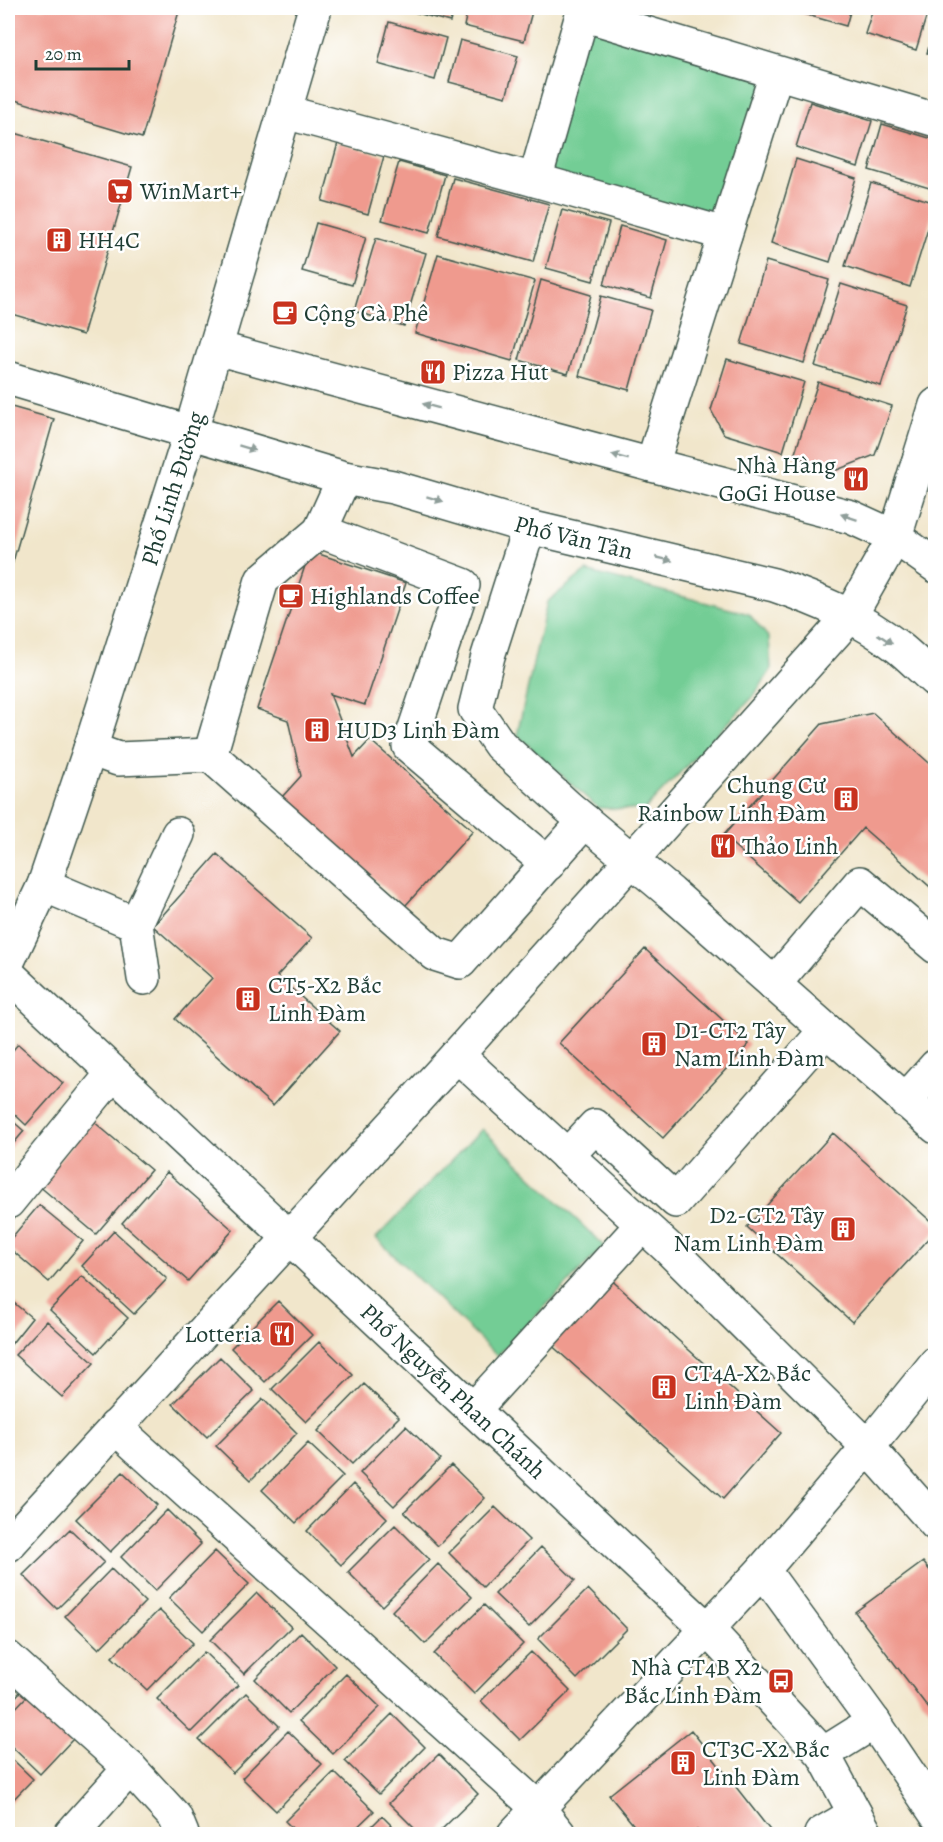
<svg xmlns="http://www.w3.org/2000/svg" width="943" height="1842" font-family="Alegreya,serif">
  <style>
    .green { fill: #73cd95; stroke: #498564; stroke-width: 1.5 }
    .building { fill: #ef9a8e }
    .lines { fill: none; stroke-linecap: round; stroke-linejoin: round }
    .minor-casing { stroke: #3e564b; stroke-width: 36 }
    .minor { stroke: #fff; stroke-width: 33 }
    .oneway { fill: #8f9e9a }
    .labels { text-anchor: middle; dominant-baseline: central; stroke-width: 5; stroke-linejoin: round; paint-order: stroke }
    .poi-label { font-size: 24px; fill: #1f3d34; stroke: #fff; text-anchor: start }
    .street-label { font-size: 24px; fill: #1f3d34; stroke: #fff }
  </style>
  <rect width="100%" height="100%" fill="#fff"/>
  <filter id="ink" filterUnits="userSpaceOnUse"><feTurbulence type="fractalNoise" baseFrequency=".0167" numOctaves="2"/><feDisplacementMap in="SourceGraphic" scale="12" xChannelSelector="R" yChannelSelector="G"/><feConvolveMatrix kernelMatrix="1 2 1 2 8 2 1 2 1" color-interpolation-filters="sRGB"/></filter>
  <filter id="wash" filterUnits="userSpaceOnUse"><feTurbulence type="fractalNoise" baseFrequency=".008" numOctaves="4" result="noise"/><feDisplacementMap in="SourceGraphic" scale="24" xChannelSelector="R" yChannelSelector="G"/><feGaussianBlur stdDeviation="1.35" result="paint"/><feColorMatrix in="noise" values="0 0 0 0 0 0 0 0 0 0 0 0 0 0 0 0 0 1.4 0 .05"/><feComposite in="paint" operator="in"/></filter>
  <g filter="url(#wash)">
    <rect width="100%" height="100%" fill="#f1e6cb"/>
    <path class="green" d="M582,14L776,74L725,234L535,180Z
      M586,571L749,614L769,638L771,670L753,697L644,810L598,808L517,735L547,602Z
      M482,1129L604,1246L497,1356L376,1238Z"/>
    <g id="blocks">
      <path class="building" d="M8,8H180L142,138L8,98Z
        M399,8H454L450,22Z
        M468,8H533L524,41L464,26Z
        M783,8H851L846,26Z
        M873,8H929L916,50L865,34Z
        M389,22L446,38L435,80L378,64Z
        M935,26H936V56L927,53Z
        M460,40L518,56L506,97L449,82Z
        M810,102L872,121L858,167L796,147Z
        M882,124L936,140V190L869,170Z
        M8,131L132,167L83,335L8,313Z
        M338,143L384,156L368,214L322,201Z
        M796,159L856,178L830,262L771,243Z
        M399,162L445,175L429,233L382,220Z
        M453,178L549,204L533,262L438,236Z
        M871,183L936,203L910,287L845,266Z
        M562,210L609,223L593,281L546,268Z
        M316,223L366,237L352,285L302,271Z
        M620,226L667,240L651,298L604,285Z
        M376,238L426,253L404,326L354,311Z
        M438,254L535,281L512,361L415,333Z
        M766,261L829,280L804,363L741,344Z
        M541,280L591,295L568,374L519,360Z
        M841,284L907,305L881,386L815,366Z
        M601,296L651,310L629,390L579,376Z
        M727,359L804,382L783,452L724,434L711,410Z
        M818,382L892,406L875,455L837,470L794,456Z
        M8,406L54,419L8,579Z
        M310,551L406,583L365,705L330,694L354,757L370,740L473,831L405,906L282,797L301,776L288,720L257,709Z
        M873,713L936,769V892L863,828L798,902L723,836L822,724Z
        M217,854L312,938L277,976L340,1031L273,1106L175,1019L212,978L153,926Z
        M645,949L749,1044L663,1138L559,1043Z
        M18,1044L63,1083L26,1125L8,1108V1056Z
        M8,1117L24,1131L8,1150Z
        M93,1121L151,1170L96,1234L38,1185Z
        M833,1133L936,1226V1231L852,1322L747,1227Z
        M167,1172L233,1230L188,1281L122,1223Z
        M39,1205L83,1241L49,1282L8,1247V1242Z
        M114,1231L167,1279L134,1314L82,1266Z
        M82,1276L128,1318L96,1353L50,1310Z
        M607,1276L781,1433L723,1499L548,1342Z
        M8,1298L32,1318L8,1348Z
        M278,1301L312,1335L265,1382L231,1348Z
        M47,1321L94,1363L62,1397L15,1355Z
        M319,1342L353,1375L306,1422L272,1389Z
        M220,1357L254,1391L207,1437L173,1404Z
        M364,1384L399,1417L352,1464L318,1431Z
        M263,1399L297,1433L251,1480L216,1446Z
        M406,1426L440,1459L394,1506L360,1473Z
        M308,1443L343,1476L296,1523L262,1490Z
        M451,1465L485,1498L438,1546L404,1512Z
        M123,1472L157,1505L110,1552L76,1519Z
        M353,1484L387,1518L341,1565L307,1531Z
        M495,1507L529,1540L483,1587L449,1553Z
        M167,1510L201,1544L155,1591L121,1557Z
        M395,1525L429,1559L382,1606L348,1572Z
        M70,1529L104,1562L57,1609L23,1575Z
        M541,1547L575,1580L529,1627L495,1594Z
        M215,1551L249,1584L203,1631L169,1598Z
        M923,1562L936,1578V1718L855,1612Z
        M438,1564L472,1597L425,1644L392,1611Z
        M111,1569L145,1602L99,1649L65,1616Z
        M588,1589L627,1629L577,1679L538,1639Z
        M257,1593L291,1627L244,1674L210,1640Z
        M484,1605L523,1644L474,1694L434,1654Z
        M159,1610L193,1643L147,1690L112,1657Z
        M301,1632L335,1666L289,1713L255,1679Z
        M204,1652L238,1685L191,1732L157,1699Z
        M531,1652L570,1691L520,1740L481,1701Z
        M346,1674L380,1707L333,1754L299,1721Z
        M8,1679L21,1691L8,1705Z
        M246,1693L279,1726L233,1773L199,1740Z
        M28,1695L73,1739L40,1774L8,1743V1716Z
        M392,1714L425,1747L379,1794L345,1761Z
        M691,1730L773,1834H701L697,1830L692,1834H641L609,1795Z
        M288,1731L322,1764L276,1811L242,1778Z
        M439,1754L478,1794L437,1834H420L389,1803Z
        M8,1755L33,1779L8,1805Z
        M334,1772L374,1811L350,1834H298L285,1821Z
        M382,1816L400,1834H364Z"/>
    </g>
  </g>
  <g filter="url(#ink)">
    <use href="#blocks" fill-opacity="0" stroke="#3e564b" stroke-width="1.5"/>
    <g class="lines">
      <defs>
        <g id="minor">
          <path d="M582,14L936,120"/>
          <path d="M285,112L535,180L725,234"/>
          <path d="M535,180L584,8"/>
          <path d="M216,348L652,465L851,517L895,537L936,566"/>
          <path id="s1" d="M8,378L344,478L393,487L529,527L774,585C818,600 861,618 898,647C911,657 923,670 936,681"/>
          <path d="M652,465L776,74"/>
          <path d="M344,478L320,531L463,585L409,746L548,864"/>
          <path d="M529,527L488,656L475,709L500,745L568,807L671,893L936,1127"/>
          <path d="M90,749L118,759L210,755L435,954L460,962L585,821"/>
          <path d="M210,755L262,580L320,531"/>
          <path d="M44,885L136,924"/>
          <path id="s2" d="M8,961L44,885L90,749L191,431L315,8"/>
          <path id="s3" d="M8,974L708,1630L823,1754L866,1834"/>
          <path d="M144,978L136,924L178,834"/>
          <path d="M774,984L860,883L936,947"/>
          <path d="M457,1055L667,1247L868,1447L936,1524"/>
          <path d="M905,1101L936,1066"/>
          <path d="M567,1156L595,1126L676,1201L826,1030"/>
          <path d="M8,1202L113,1073"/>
          <path d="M473,1410L642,1225"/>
          <path d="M115,1427L539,1809L559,1834"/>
          <path d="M8,1545L457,1055L850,616L895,537L936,405"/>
          <path d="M763,1570L874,1722L936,1814"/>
          <path d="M8,1658L130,1768L175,1817L182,1834"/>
          <path d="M823,1754L874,1722"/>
          <path d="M71,1834L130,1768"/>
          <path d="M514,1834L763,1570L868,1447L936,1363"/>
          <path d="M821,1834L855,1814"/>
        </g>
      </defs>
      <use href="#minor" class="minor-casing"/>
      <use href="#minor" class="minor"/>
    </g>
    <defs><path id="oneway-solid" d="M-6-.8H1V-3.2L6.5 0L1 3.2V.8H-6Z" transform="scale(1.5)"/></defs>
    <g class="oneway">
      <use href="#oneway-solid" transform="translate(431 406) rotate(-165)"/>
      <use href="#oneway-solid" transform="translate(247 448) rotate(17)"/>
      <use href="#oneway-solid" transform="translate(620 457) rotate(-165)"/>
      <use href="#oneway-solid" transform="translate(435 499) rotate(17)"/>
      <use href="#oneway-solid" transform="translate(849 517) rotate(-161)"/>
      <use href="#oneway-solid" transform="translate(664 559) rotate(13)"/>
      <use href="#oneway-solid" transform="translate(885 639) rotate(33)"/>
    </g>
  </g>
  <defs>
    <symbol id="supermarket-square" viewBox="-11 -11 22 22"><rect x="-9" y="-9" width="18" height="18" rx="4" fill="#c8321e" stroke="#fff"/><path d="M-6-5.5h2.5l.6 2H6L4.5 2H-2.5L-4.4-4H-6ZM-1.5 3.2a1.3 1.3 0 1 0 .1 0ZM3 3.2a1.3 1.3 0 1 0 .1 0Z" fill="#fff"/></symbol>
    <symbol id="building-square" viewBox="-11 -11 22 22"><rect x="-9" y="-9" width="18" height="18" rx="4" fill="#c8321e" stroke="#fff"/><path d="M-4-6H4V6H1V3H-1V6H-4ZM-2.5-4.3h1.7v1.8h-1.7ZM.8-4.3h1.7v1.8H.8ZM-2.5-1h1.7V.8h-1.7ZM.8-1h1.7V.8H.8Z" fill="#fff"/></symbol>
    <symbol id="cafe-square" viewBox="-11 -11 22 22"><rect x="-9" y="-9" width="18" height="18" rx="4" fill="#c8321e" stroke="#fff"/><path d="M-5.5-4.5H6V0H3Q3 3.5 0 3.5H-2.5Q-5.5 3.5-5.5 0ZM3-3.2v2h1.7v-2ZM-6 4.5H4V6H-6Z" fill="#fff"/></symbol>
    <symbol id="restaurant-square" viewBox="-11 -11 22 22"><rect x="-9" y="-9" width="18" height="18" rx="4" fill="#c8321e" stroke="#fff"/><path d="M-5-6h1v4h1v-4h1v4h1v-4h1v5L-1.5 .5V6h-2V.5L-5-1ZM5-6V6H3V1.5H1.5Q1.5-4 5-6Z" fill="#fff"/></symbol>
    <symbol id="bus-square" viewBox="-11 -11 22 22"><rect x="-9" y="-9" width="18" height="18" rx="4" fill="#c8321e" stroke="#fff"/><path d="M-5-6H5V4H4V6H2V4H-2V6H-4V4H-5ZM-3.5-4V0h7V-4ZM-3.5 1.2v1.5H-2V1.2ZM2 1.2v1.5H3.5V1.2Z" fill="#fff"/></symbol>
  </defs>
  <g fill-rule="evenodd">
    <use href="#supermarket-square" x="105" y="176" width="30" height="30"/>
    <use href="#building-square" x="44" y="225" width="30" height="30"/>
    <use href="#cafe-square" x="270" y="298" width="30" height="30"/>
    <use href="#restaurant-square" x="418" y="357" width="30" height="30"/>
    <use href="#restaurant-square" x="841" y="464" width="30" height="30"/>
    <use href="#cafe-square" x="276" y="581" width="30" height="30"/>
    <use href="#building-square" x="302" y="715" width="30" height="30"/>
    <use href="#building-square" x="831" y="784" width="30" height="30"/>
    <use href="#restaurant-square" x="708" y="831" width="30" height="30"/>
    <use href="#building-square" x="233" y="984" width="30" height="30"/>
    <use href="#building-square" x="639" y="1029" width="30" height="30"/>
    <use href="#building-square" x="828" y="1214" width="30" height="30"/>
    <use href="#restaurant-square" x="267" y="1319" width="30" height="30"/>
    <use href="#building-square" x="649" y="1372" width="30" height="30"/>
    <use href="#bus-square" x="766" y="1666" width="30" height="30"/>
    <use href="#building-square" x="668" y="1748" width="30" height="30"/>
  </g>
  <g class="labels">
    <g class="poi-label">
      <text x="140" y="191">WinMart+</text>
      <text x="78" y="240">HH4C</text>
      <text x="304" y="313">Cộng Cà Phê</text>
      <text x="452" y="372">Pizza Hut</text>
      <text x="836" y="465" text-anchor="end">Nhà Hàng<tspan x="836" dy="28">GoGi House</tspan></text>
      <text x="310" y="596">Highlands Coffee</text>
      <text x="336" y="730">HUD3 Linh Đàm</text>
      <text x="826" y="785" text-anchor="end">Chung Cư<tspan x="826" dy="28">Rainbow Linh Đàm</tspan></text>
      <text x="742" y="846">Thảo Linh</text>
      <text x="268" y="985">CT5-X2 Bắc<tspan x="268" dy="28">Linh Đàm</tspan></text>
      <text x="674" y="1030">D1-CT2 Tây<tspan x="674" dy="28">Nam Linh Đàm</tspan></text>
      <text x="824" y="1215" text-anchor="end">D2-CT2 Tây<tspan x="824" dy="28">Nam Linh Đàm</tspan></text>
      <text x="262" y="1334" text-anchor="end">Lotteria</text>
      <text x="684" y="1373">CT4A-X2 Bắc<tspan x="684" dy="28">Linh Đàm</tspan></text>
      <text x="762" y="1667" text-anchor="end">Nhà CT4B X2<tspan x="762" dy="28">Bắc Linh Đàm</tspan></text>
      <text x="702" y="1749">CT3C-X2 Bắc<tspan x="702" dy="28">Linh Đàm</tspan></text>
    </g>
    <g class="street-label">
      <text stroke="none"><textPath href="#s2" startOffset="501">Phố Linh Đường</textPath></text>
      <text stroke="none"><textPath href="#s1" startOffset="588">Phố Văn Tân</textPath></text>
      <text stroke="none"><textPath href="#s3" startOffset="610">Phố Nguyễn Phan Chánh</textPath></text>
    </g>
  </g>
  <rect width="943" height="1842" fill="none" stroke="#fff" stroke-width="30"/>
  <path d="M36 60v9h93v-9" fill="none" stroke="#1f3d34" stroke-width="3"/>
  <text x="45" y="60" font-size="18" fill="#1f3d34" stroke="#ffffff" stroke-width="4.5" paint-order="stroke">20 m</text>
</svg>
